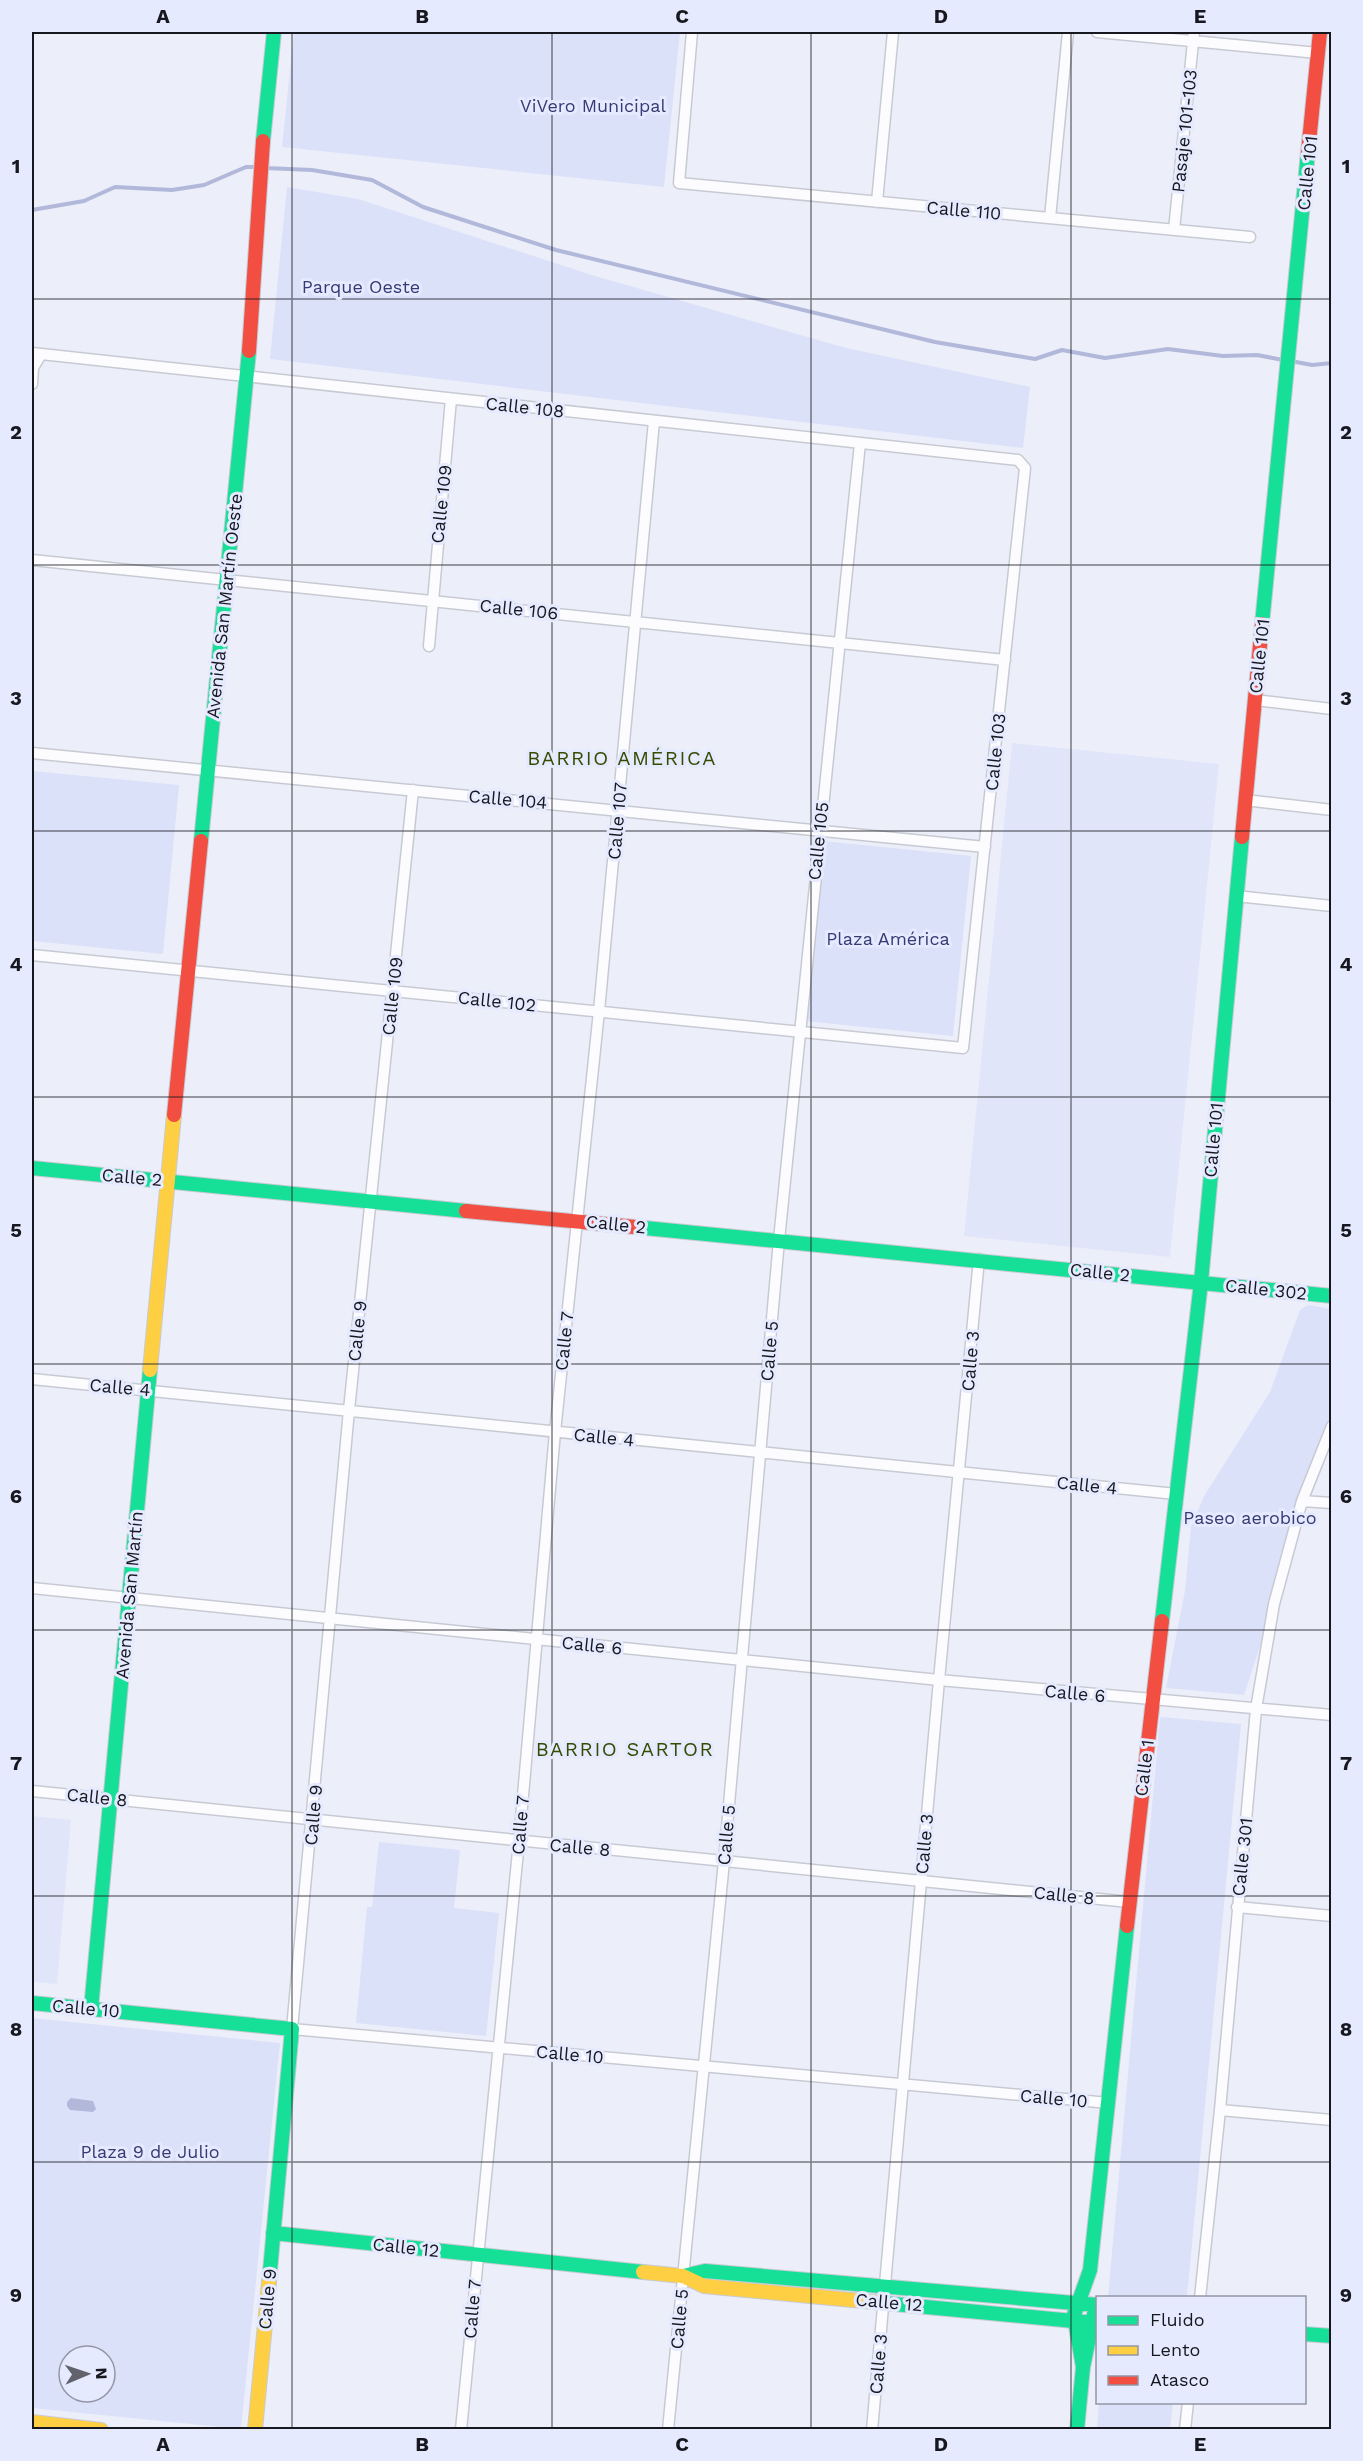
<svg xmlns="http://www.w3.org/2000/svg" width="1363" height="2461" font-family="'Work Sans',sans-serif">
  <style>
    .built { fill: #e1e5fa }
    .green { fill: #dce1fa; fill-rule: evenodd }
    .water { fill: #b2b8da }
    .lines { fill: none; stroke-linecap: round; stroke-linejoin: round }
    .stream { stroke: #b2b8da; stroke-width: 4 }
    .street-casing { stroke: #c8cad3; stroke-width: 13 }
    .fast-casing { stroke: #c8cad3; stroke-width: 16 }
    .slow-casing { stroke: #c8cad3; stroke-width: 16 }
    .jam-casing { stroke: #c8cad3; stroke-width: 16 }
    .street { stroke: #fcfcfe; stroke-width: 10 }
    .fast { stroke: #16e098; stroke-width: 14 }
    .slow { stroke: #ffcf43; stroke-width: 14 }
    .jam { stroke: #f24e42; stroke-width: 14 }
    .grid { fill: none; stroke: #16171f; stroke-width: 1.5; stroke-opacity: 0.55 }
    .labels { text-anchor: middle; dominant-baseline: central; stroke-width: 6; stroke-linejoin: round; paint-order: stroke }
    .park-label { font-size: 18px; fill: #363b74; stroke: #e6eaff }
    .street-label { font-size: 18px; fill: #16171f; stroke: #e6eaff }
    .neighbourhood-label { font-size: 20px; letter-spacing: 1.5px; fill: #354c00; stroke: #e6eaff }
    .neatline { fill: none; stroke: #16171f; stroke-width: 2 }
    .grid-label { font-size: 20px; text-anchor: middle; font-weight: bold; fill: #16171f }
  </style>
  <rect width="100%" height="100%" fill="#eceef9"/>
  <path class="built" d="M1012,743L1219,764L1170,1257L964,1236Z
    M32,1816L71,1820L57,1984L32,1982Z"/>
  <path class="green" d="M294,32H680L664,187L282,147Z
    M287,187L358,199L595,276L846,348L1030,387L1023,448L270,359Z
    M32,771L179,785L163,954L32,941Z
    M823,841L971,856L953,1036L805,1021Z
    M1308,1305L1331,1309V1431L1244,1695L1166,1688L1185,1591L1191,1527L1204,1496L1270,1392L1300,1310Z
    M1160,1717L1241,1724L1187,2297H1108Z
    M379,1842L460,1850L454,1908L499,1913L486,2036L356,2023L367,1907H372Z
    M32,2018L280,2043L241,2429L32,2408ZM69,2356H105V2392H69Z
    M1099,2403H1173L1170,2429H1097Z"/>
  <path class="water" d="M71,2098L93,2101L96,2109L93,2112L70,2110L67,2106V2102Z"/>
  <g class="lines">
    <path class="stream" d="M265,168L312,170L372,180L423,207L556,250L935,342L1035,359L1062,350L1105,358L1168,349L1223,356L1257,355L1283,360
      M32,210L84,201L115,187L172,190L204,185L246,167H257
      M1291,361L1312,365L1332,363"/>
    <defs>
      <path id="street" d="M692,32L679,183L1250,237
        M1097,32L1318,53
        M877,202L893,32
        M1050,218L1068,32
        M1174,230L1194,32
        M32,353L1018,460L1025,468L963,1048L32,955
        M32,384L33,368L41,354
        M32,560L1005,660
        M429,646L451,399
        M1255,700L1332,709
        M32,753L985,847
        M413,790L349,1410L292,2029L1109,2103
        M1245,800L1332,810
        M1236,896L1332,906
        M32,1379L1176,1494
        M1302,1501L1332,1503
        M32,1588L939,1680L1332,1715
        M32,1791L1129,1902
        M1237,1907L1332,1916
        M1220,2110L1332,2120
        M1200,2298L1220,2110L1256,1709L1274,1604L1302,1501L1332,1426
        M461,2430L519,1841L555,1432L599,1011L654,421
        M668,2430L724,1861L779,1240L860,443
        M872,2430L939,1680L979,1259
        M1185,2430L1188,2402"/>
      <path id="fast" d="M263,141L274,32
        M1262,624L1308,152
        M201,841L249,351
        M32,1168L466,1211
        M635,1227L1332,1296
        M1162,1621L1201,1282L1242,837
        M32,2003L292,2029L269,2282
        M91,2009L150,1370
        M273,2233L643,2272
        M683,2276L705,2271L1098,2305
        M884,2303L1084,2322L1098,2321
        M1304,2334L1332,2336
        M1083,2367L1074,2315L1090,2270L1127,1926
        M1077,2430L1083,2367L1094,2314"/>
      <path id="slow" d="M150,1370L174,1115
        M643,2272L683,2276L704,2286L884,2303
        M32,2422L101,2430
        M255,2430L269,2282"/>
      <path id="jam" d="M1308,152L1320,32
        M249,351L263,141
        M1242,837L1262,624
        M174,1115L201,841
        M466,1211L635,1227
        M1127,1926L1162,1621"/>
    </defs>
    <use href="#street" class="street-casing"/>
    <use href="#fast" class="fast-casing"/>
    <use href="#slow" class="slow-casing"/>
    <use href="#jam" class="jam-casing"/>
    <use href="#street" class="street"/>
    <use href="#fast" class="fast"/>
    <use href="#slow" class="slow"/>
    <use href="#jam" class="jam"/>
  </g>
  <path class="grid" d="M292,32V2430M552,32V2430M811,32V2430M1071,32V2430M32,299H1332M32,565H1332M32,831H1332M32,1097H1332M32,1364H1332M32,1630H1332M32,1896H1332M32,2162H1332"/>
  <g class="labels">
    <g class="park-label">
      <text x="593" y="105">ViVero Municipal</text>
      <text x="361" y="286">Parque Oeste</text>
      <text x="888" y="938">Plaza América</text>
      <text x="1250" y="1517">Paseo aerobico</text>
      <text x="150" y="2151">Plaza 9 de Julio</text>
    </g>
    <g class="street-label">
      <text transform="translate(1184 131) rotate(-84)">Pasaje 101-103</text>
      <text transform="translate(1307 173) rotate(-84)">Calle 101</text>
      <text transform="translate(964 210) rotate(5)">Calle 110</text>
      <text transform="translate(525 407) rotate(6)">Calle 108</text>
      <text transform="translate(441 504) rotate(-84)">Calle 109</text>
      <text transform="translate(224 606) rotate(-84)">Avenida San Martín Oeste</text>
      <text transform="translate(519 609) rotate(6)">Calle 106</text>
      <text transform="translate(1259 656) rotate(-84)">Calle 101</text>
      <text transform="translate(995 752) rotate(-84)">Calle 103</text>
      <text transform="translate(508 799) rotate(5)">Calle 104</text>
      <text transform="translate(617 821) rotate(-85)">Calle 107</text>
      <text transform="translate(818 841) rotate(-84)">Calle 105</text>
      <text transform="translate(392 996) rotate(-84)">Calle 109</text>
      <text transform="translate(497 1001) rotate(6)">Calle 102</text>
      <text transform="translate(1213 1140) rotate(-85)">Calle 101</text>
      <text transform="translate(132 1177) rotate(5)">Calle 2</text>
      <text transform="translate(616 1224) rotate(6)">Calle 2</text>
      <text transform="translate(1100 1272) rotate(6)">Calle 2</text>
      <text transform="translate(1266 1289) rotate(6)">Calle 302</text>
      <text transform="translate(357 1331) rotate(-84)">Calle 9</text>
      <text transform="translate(564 1341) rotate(-84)">Calle 7</text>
      <text transform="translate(769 1351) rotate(-85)">Calle 5</text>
      <text transform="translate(970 1361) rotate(-85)">Calle 3</text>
      <text transform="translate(120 1387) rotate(5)">Calle 4</text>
      <text transform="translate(604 1437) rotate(6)">Calle 4</text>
      <text transform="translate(1087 1485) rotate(6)">Calle 4</text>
      <text transform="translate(129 1595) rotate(-85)">Avenida San Martín</text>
      <text transform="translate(592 1645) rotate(6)">Calle 6</text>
      <text transform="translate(1075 1693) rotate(5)">Calle 6</text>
      <text transform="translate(1144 1768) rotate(-83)">Calle 1</text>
      <text transform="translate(97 1797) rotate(6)">Calle 8</text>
      <text transform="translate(313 1815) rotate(-85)">Calle 9</text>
      <text transform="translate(520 1825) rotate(-85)">Calle 7</text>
      <text transform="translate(726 1835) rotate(-85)">Calle 5</text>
      <text transform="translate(924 1844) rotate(-85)">Calle 3</text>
      <text transform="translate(580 1847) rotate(5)">Calle 8</text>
      <text transform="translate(1242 1857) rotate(-84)">Calle 301</text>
      <text transform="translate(1064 1895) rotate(6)">Calle 8</text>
      <text transform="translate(86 2008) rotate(5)">Calle 10</text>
      <text transform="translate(570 2054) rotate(5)">Calle 10</text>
      <text transform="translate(1054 2098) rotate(5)">Calle 10</text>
      <text transform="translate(406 2247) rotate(6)">Calle 12</text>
      <text transform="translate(267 2299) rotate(-85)">Calle 9</text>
      <text transform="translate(889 2302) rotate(5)">Calle 12</text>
      <text transform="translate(472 2309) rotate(-85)">Calle 7</text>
      <text transform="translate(679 2319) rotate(-85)">Calle 5</text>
      <text transform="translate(878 2364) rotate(-85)">Calle 3</text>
    </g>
    <g class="neighbourhood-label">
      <text x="622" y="758">BARRIO AMÉRICA</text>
      <text x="625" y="1749">BARRIO SARTOR</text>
    </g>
  </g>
  <rect width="1363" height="2461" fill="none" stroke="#e6eaff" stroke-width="66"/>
  <rect x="1096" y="2296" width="210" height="108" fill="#e6eaff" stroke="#9396a5" stroke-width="1.5"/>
  <rect x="1108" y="2316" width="30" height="9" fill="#16e098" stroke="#9396a5" stroke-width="1.5"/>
  <text x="1150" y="2326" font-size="18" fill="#16171f">Fluido</text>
  <rect x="1108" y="2346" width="30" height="9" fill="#ffcf43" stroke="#9396a5" stroke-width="1.5"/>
  <text x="1150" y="2356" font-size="18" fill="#16171f">Lento</text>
  <rect x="1108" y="2376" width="30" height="9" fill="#f24e42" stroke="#9396a5" stroke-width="1.5"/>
  <text x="1150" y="2386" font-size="18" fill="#16171f">Atasco</text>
  <g transform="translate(87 2374) rotate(88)"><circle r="28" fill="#e6eaff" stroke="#9396a5" stroke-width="1.5"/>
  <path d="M0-4.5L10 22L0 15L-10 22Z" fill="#61626b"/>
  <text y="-9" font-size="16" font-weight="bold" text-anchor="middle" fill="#16171f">N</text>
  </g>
  <rect x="33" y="33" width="1297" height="2395" class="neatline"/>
  <g class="grid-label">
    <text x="163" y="23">A</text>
    <text x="422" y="23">B</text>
    <text x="682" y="23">C</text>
    <text x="941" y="23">D</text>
    <text x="1200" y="23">E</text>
    <text x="16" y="173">1</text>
    <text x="1346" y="173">1</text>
    <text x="16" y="439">2</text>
    <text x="1346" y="439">2</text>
    <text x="16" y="705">3</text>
    <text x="1346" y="705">3</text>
    <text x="16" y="971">4</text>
    <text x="1346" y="971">4</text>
    <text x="16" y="1237">5</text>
    <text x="1346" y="1237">5</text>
    <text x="16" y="1503">6</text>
    <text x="1346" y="1503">6</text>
    <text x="16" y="1770">7</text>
    <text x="1346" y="1770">7</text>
    <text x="16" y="2036">8</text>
    <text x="1346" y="2036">8</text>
    <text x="16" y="2302">9</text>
    <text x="1346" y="2302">9</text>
    <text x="163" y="2451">A</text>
    <text x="422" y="2451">B</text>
    <text x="682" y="2451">C</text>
    <text x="941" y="2451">D</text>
    <text x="1200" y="2451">E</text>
  </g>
</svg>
